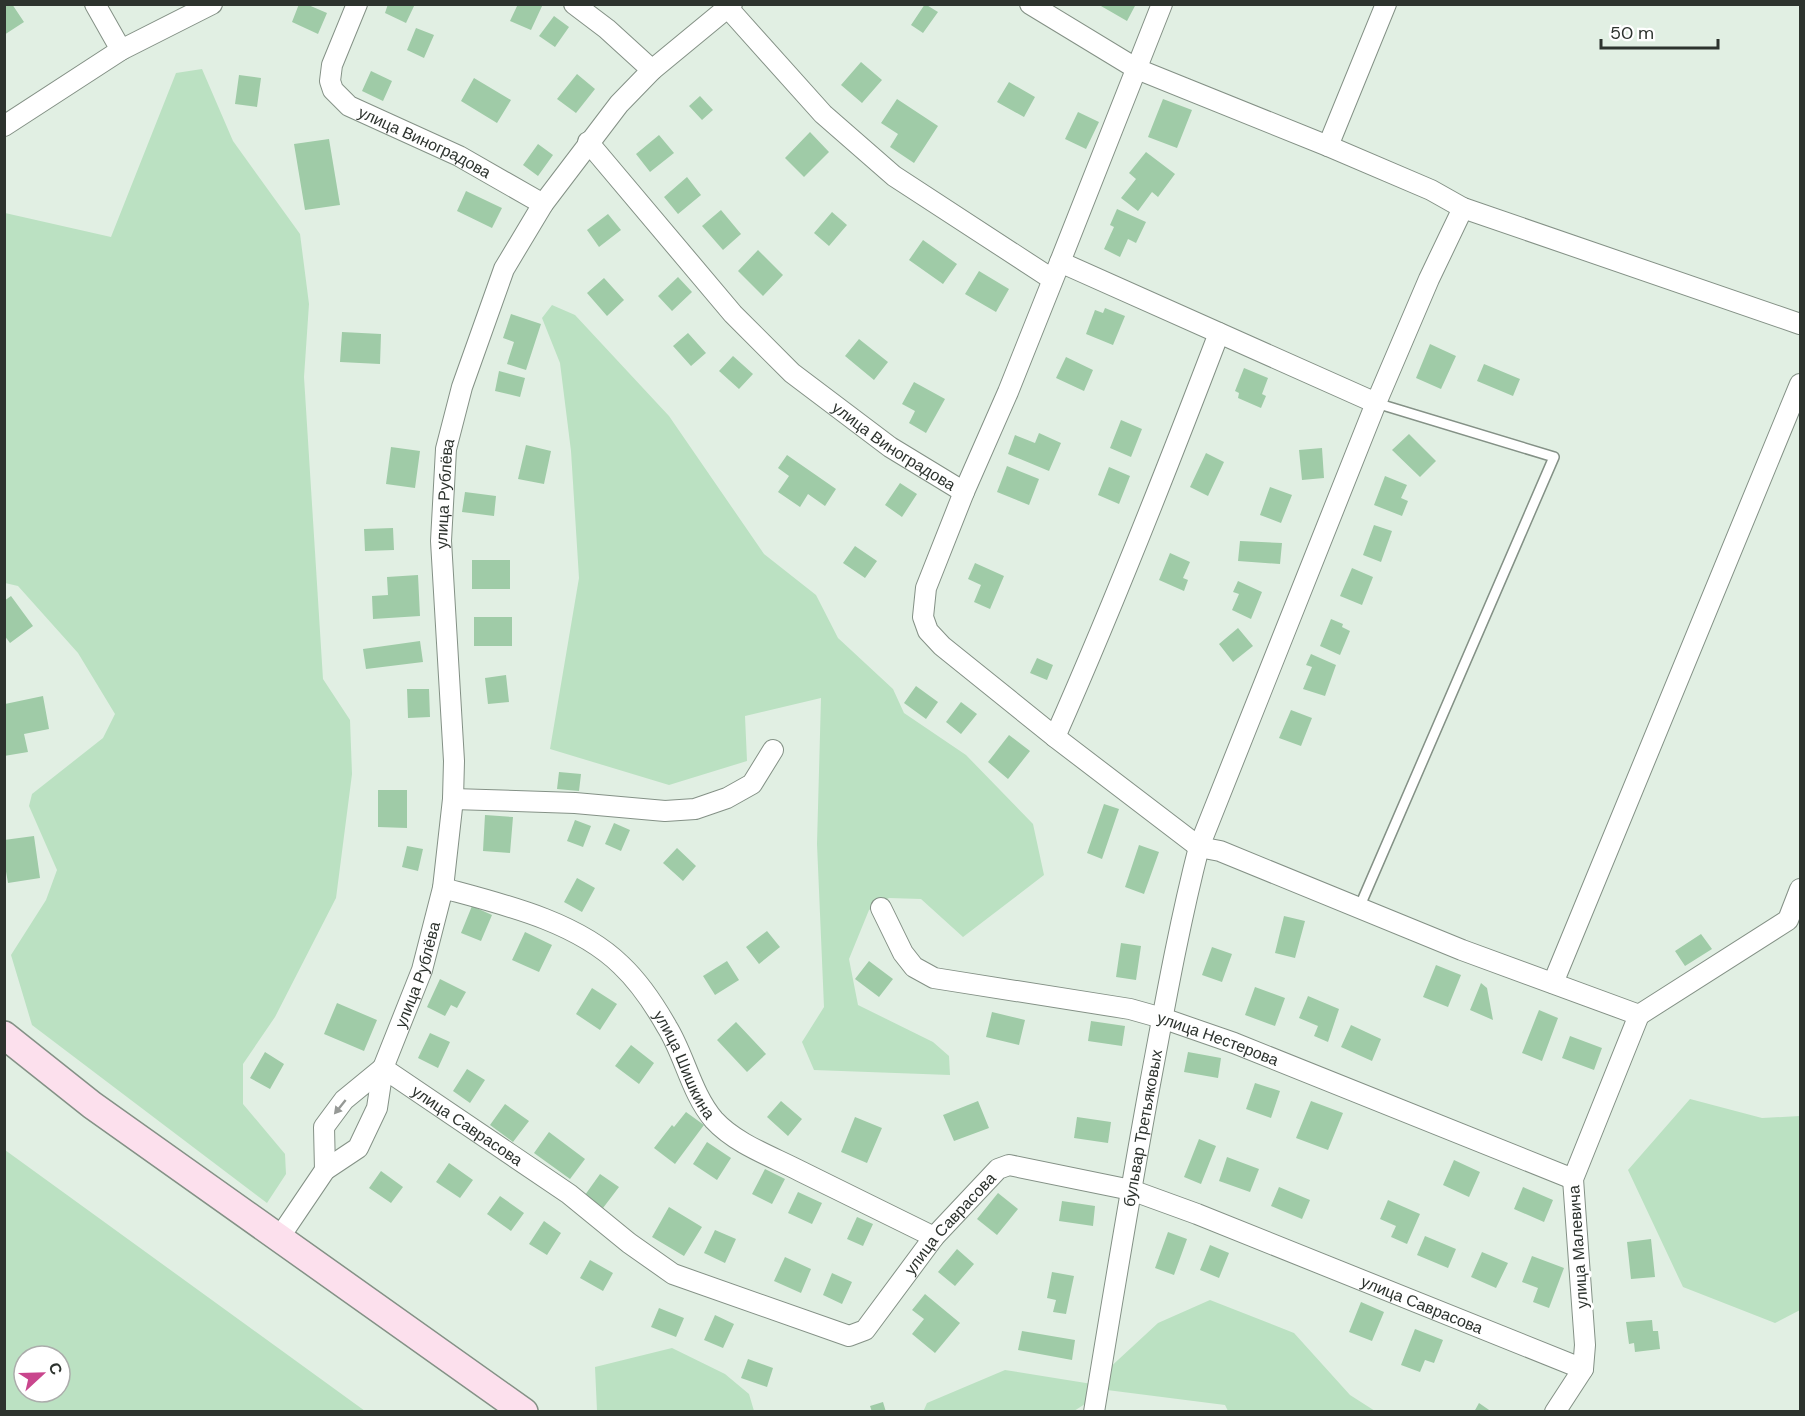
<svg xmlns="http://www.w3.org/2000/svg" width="1805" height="1416" font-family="'DM Sans',sans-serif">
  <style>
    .green { fill: #bbe1c2; fill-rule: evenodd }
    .building { fill: #9fcba7 }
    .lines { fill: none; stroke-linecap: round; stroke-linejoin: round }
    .lane-casing { stroke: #849186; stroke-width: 12 }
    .street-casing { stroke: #849186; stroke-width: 22 }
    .secondary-casing { stroke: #849186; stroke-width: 30 }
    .lane { stroke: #fff; stroke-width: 9 }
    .street { stroke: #fff; stroke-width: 20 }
    .secondary { stroke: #fce0ed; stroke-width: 27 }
    .oneway { fill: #969996 }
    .labels { text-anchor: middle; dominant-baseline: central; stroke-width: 6; stroke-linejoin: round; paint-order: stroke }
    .street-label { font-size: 16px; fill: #2d332e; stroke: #fff }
  </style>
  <rect width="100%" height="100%" fill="#e1efe3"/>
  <path class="green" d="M202,69L233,141L300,234L309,304L304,377L323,679L350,720L352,774L336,898L275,1017L243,1064V1104L285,1154L286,1174L267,1203L32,1025L11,955L46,900L57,870L29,806L32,794L103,738L115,714L78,653L18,586L5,583V213L111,237L176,73Z
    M552,305L575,315L669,416L764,554L816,595L838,638L893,689L904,713L966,755L1033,824L1044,875L963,937L921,899L889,898L869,910L849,959L858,1005L933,1042L949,1056L950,1075L814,1070L802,1042L824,1007L817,844L821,698L745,716L747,761L669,785L550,749L579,578L571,451L560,363L542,318Z
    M1690,1099L1762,1118L1800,1116V1310L1775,1323L1683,1287L1628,1170Z
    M4,1150H5L365,1411H5ZM24,1356H60V1392H24Z
    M1210,1300L1294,1333L1350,1395L1375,1411H1228L1225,1405L1107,1390L1074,1411L923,1412L927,1403L1005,1370L1092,1384L1158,1323Z
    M672,1348L725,1374L749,1394L754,1411H597L595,1367Z"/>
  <path class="building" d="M4,4H12L24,22L4,35Z
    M299,4H306L327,13L318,34L292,22Z
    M388,4H415L406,23L385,13Z
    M518,4H543L531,30L510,21Z
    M925,4L938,12L923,33L911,25Z
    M1102,4H1136L1127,21L1101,6Z
    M554,16L569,27L555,47L539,36Z
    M416,28L434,35L424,58L407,50Z
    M861,62L882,80L862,103L841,85Z
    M371,71L392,81L383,101L362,91Z
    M577,74L595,89L576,113L557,99Z
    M239,75L261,78L257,107L235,104Z
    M474,78L511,100L497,123L461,101Z
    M1009,82L1035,97L1024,117L997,102Z
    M700,96L713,110L702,120L689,106Z
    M897,99L938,126L914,163L890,147L898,134L881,123Z
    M1163,99L1192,110L1177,148L1148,137Z
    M1078,112L1099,122L1086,149L1065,139Z
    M810,132L829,152L804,177L785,158Z
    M659,135L674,153L650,172L636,154Z
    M329,139L340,205L305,210L294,144Z
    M538,144L553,155L538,176L523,165Z
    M1146,152L1175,174L1158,197L1152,192L1138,211L1121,198L1136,179L1129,173Z
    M687,177L701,195L678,214L664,197Z
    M466,191L502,208L492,228L457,211Z
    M1117,209L1146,222L1136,243L1128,239L1120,257L1104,249L1114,227L1110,225Z
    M721,210L741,234L723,250L702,226Z
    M832,212L847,225L829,246L814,233Z
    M608,214L621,230L599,247L587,230Z
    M923,240L957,264L943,284L909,260Z
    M758,250L783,275L763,296L738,271Z
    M979,271L1009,289L996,312L965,294Z
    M678,277L692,292L672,311L658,296Z
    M604,278L624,300L607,316L587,293Z
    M1105,308L1125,316L1113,345L1086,334L1095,310L1103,313Z
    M511,314L541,324L526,370L507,364L514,342L503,338Z
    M342,332L381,334L380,364L340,362Z
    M688,333L706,353L691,366L673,346Z
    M859,339L888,362L874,380L845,356Z
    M1430,344L1456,356L1441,389L1416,378Z
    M733,356L753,374L739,389L719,371Z
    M1066,357L1093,370L1084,391L1056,378Z
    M1484,364L1520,379L1513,396L1477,381Z
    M1244,368L1268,378L1262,394L1266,396L1261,408L1238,398L1239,393L1235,391Z
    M499,371L525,378L520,397L495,391Z
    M914,382L945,399L926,433L909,423L915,411L902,404Z
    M1121,420L1142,429L1131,457L1110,448Z
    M1039,433L1061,443L1049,471L1008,454L1015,435L1035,443Z
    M1409,434L1436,461L1420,477L1392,450Z
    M526,445L551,451L544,484L518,479Z
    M391,447L420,451L415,488L386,484Z
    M1322,448L1324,478L1302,480L1299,450Z
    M1206,453L1224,462L1208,496L1190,487Z
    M787,455L836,489L825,506L808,494L800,507L778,492L789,476L778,468Z
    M1007,466L1039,479L1029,505L997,492Z
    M1109,467L1130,476L1119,504L1098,495Z
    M1385,476L1407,485L1401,498L1408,501L1402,516L1374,505Z
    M900,483L917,494L902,517L885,505Z
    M1270,487L1292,495L1281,523L1260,515Z
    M465,492L496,496L494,516L462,512Z
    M1374,525L1392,531L1381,562L1363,555Z
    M393,528L394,550L365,551L364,529Z
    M1240,541L1282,543L1280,564L1238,561Z
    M855,546L877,561L865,578L843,563Z
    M1170,553L1190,562L1183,578L1188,580L1184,591L1159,580Z
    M472,560H510V589H472Z
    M975,563L1004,576L990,609L974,602L981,585L968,579Z
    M1352,568L1373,577L1362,605L1340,596Z
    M418,575L420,616L373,619L372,596L388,595L387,577Z
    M1238,581L1262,592L1251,619L1232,610L1239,594L1233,592Z
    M11,596L33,626L10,643L4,635V601Z
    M474,617H512V646H474Z
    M1331,619L1343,624L1342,627L1350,631L1340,655L1320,646Z
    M1238,628L1253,646L1233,662L1219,644Z
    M420,641L423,662L366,669L363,649Z
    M1311,654L1336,665L1325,696L1303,689L1312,667L1306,665Z
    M1037,658L1053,665L1047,680L1030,673Z
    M506,675L509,702L488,704L485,678Z
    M916,686L938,702L926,719L904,703Z
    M407,689H429L430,717L408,718Z
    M43,696L49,729L24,734L28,752L4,756L5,704Z
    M961,702L977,714L961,734L946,722Z
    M1291,710L1312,718L1301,746L1279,738Z
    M1009,735L1030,751L1008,779L988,762Z
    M559,772L581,774L579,791L557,789Z
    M378,790H407V828L378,827Z
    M1104,804L1119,809L1102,859L1087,853Z
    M485,815L513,817L510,853L483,851Z
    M575,820L591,826L583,847L567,841Z
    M614,823L630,830L621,851L605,844Z
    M34,836L40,878L8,883L4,860V840Z
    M1139,845L1159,852L1144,894L1125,887Z
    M407,846L423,849L418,871L402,867Z
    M677,848L696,866L683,881L663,863Z
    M577,878L595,888L582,912L564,902Z
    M472,906L492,915L481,941L461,933Z
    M1284,916L1305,921L1295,958L1275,953Z
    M767,931L780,947L759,964L746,947Z
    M525,932L552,945L539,972L512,960Z
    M1701,934L1712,949L1685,966L1675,951Z
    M1121,943L1141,946L1136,980L1116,977Z
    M1212,947L1232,954L1222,982L1202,975Z
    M727,961L739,980L715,995L703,976Z
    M869,961L893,979L879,997L855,979Z
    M1436,965L1461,975L1448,1007L1423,997Z
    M440,979L466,992L457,1008L451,1005L445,1016L427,1007Z
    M1481,983L1487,988L1493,1020L1470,1010Z
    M1255,987L1285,998L1275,1026L1245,1015Z
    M592,988L617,1004L600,1030L576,1014Z
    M1308,996L1339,1009L1328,1042L1314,1036L1318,1026L1299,1018Z
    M337,1003L377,1020L364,1051L324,1034Z
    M1539,1010L1558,1018L1542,1061L1522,1053Z
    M992,1012L1025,1020L1019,1045L986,1037Z
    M1091,1021L1125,1026L1122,1046L1088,1041Z
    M736,1022L766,1054L747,1072L717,1040Z
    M1351,1025L1381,1039L1372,1061L1341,1047Z
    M430,1033L450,1042L438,1068L418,1058Z
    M1570,1036L1602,1048L1594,1070L1562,1058Z
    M631,1045L654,1063L639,1084L615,1066Z
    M265,1052L284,1064L270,1089L250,1078Z
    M1188,1052L1221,1058L1218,1078L1184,1072Z
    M467,1069L485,1080L470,1103L453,1091Z
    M1255,1083L1280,1091L1271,1118L1246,1109Z
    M781,1101L802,1119L788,1136L767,1117Z
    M978,1101L989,1128L954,1141L943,1115Z
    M1311,1101L1343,1113L1328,1150L1296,1138Z
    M505,1104L529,1121L513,1142L490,1125Z
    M686,1112L704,1125L675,1164L654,1148L672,1125L674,1127Z
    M855,1117L882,1128L867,1163L841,1152Z
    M1077,1117L1111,1122L1108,1143L1074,1138Z
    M549,1132L585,1159L570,1179L534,1153Z
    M1199,1139L1216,1146L1201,1184L1184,1177Z
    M707,1142L731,1158L717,1180L693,1164Z
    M1227,1157L1259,1169L1250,1192L1219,1181Z
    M1454,1160L1480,1172L1469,1197L1443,1185Z
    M449,1163L473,1180L460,1198L436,1182Z
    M765,1169L785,1179L772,1204L752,1194Z
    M381,1171L403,1187L391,1203L369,1188Z
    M600,1174L619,1187L603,1208L585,1195Z
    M1279,1187L1310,1200L1302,1219L1271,1206Z
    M1523,1187L1553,1200L1544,1222L1514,1209Z
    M798,1192L822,1203L812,1224L788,1213Z
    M998,1193L1018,1209L997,1235L977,1219Z
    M500,1196L524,1213L511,1231L487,1214Z
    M1388,1200L1420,1214L1407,1244L1391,1237L1396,1226L1380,1219Z
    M1062,1201L1095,1206L1093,1226L1059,1221Z
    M669,1207L702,1227L684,1256L652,1237Z
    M857,1217L873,1224L863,1246L847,1239Z
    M544,1221L561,1233L547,1255L529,1244Z
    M715,1230L736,1239L725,1263L704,1253Z
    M1168,1232L1187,1239L1174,1275L1155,1268Z
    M1425,1236L1456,1249L1448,1268L1417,1255Z
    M1651,1239L1655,1277L1631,1279L1627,1242Z
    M1210,1245L1229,1253L1219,1278L1200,1270Z
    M957,1249L974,1264L955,1286L938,1272Z
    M1482,1252L1508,1263L1496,1288L1471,1277Z
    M1532,1256L1564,1268L1549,1308L1533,1302L1538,1288L1522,1282Z
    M785,1257L811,1269L801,1293L774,1281Z
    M590,1260L613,1273L603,1291L580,1278Z
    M1052,1272L1074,1276L1066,1314L1053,1312L1056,1300L1047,1298Z
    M832,1273L852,1282L842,1304L823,1295Z
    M925,1294L960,1323L935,1353L912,1334L924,1319L912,1310Z
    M1361,1302L1384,1312L1372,1341L1349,1332Z
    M659,1308L684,1318L676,1337L651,1327Z
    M715,1315L734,1324L723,1348L704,1340Z
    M1652,1320L1653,1331H1658L1660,1349L1635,1352L1634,1343L1629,1344L1626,1322Z
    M1415,1329L1443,1340L1434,1363L1425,1360L1420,1372L1401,1365Z
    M1022,1331L1075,1340L1072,1360L1018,1350Z
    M748,1359L773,1368L767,1387L741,1378Z
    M883,1402L886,1412H872L870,1406Z
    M1479,1403L1492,1412H1474Z"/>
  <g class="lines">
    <defs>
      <path id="lane" d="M1359,908L1554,457L1376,403"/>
      <g id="street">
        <path d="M95,4L121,50"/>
        <path id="s1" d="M357,4L332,65L330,81L333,90L349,106L459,156L543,204"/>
        <path d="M574,4L607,29L652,70"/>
        <path d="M1030,4L1137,69L1328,146L1431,190L1463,208L1800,324"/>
        <path d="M1162,4L1060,262L1008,392L964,492L926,588L923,617L928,631L942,646L1055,737L1199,847L1220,851L1462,950L1639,1015"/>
        <path d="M728,8L823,114L894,176L1052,279"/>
        <path d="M4,126L121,50L212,4"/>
        <path id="s2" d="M588,142L733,314L792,373L890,447L964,492"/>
        <path d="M1328,146L1386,4"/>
        <path d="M1060,262L1376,403"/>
        <path d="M1055,737C1114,604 1167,469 1219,333"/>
        <path d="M453,799L575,803L665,811L695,809L727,798L752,784L773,750"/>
        <path id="s3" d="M443,888C502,904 576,921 621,965C640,983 654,1004 667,1027C685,1056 691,1093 714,1120C736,1144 771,1156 800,1171C845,1193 889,1215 934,1237"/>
        <path id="s4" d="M881,908L903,953L914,967L934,978L1130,1009L1162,1018L1234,1043L1573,1179"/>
        <path d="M1553,983L1800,384"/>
        <path d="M1639,1015L1788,920L1800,889"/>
        <path id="s5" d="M383,1068L569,1194L629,1243L673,1274L849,1336L865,1330L934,1237L998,1169L1009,1165L1131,1190L1197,1214L1583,1369"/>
        <path d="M325,1170L324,1127L344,1100L383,1068"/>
        <path id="s6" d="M279,1238L325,1170L358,1148L377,1108L383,1068L422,970L443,888L453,799L454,761L441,541L446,449L462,387L504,269L543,204L619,104L652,70L732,4"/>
        <path id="s7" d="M1094,1412C1112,1302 1130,1193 1150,1084C1165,1004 1179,925 1199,847L1376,403L1429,279L1463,208"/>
        <path d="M1555,1412L1583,1369L1585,1345L1573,1179L1639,1015"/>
      </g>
      <path id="secondary" d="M4,1035L92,1105L524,1412"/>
    </defs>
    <use href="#lane" class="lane-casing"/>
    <use href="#street" class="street-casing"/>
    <use href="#secondary" class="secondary-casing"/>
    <use href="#lane" class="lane"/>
    <use href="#street" class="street"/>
    <use href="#secondary" class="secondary"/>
  </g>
  <defs><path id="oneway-solid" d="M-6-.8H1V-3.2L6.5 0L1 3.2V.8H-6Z" transform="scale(1.5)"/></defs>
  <use class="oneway" href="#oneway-solid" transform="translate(340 1107) rotate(129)"/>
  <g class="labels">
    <g class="street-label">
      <text stroke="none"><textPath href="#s1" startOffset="198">улица Виноградова</textPath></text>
      <text stroke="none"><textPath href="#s2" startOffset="434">улица Виноградова</textPath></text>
      <text stroke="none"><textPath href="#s6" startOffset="792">улица Рублёва</textPath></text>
      <text stroke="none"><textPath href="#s6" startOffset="306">улица Рублёва</textPath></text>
      <text stroke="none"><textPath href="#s4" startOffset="382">улица Нестерова</textPath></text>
      <text stroke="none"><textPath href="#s3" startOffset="315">улица Шишкина</textPath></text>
      <text stroke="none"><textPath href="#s5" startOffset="102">улица Саврасова</textPath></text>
      <text stroke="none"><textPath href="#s7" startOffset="288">бульвар Третьяковых</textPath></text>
      <text stroke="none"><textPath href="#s5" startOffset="696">улица Саврасова</textPath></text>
      <text transform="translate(1578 1247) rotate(-94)">улица Малевича</text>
      <text stroke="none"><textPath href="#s5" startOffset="1218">улица Саврасова</textPath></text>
    </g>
  </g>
  <rect width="1805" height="1416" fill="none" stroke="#2d332e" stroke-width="12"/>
  <g transform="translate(42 1374) rotate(68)"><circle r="28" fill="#ffffff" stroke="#abadab" stroke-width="1.5"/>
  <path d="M0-4.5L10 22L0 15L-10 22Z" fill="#c9468d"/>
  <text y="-9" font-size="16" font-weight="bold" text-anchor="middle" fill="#2d332e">С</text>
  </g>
  <path d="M1601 39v9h117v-9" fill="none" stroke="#2d332e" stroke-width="3"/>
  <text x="1610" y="39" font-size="18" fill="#2d332e" stroke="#ffffff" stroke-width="4.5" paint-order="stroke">50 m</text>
</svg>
